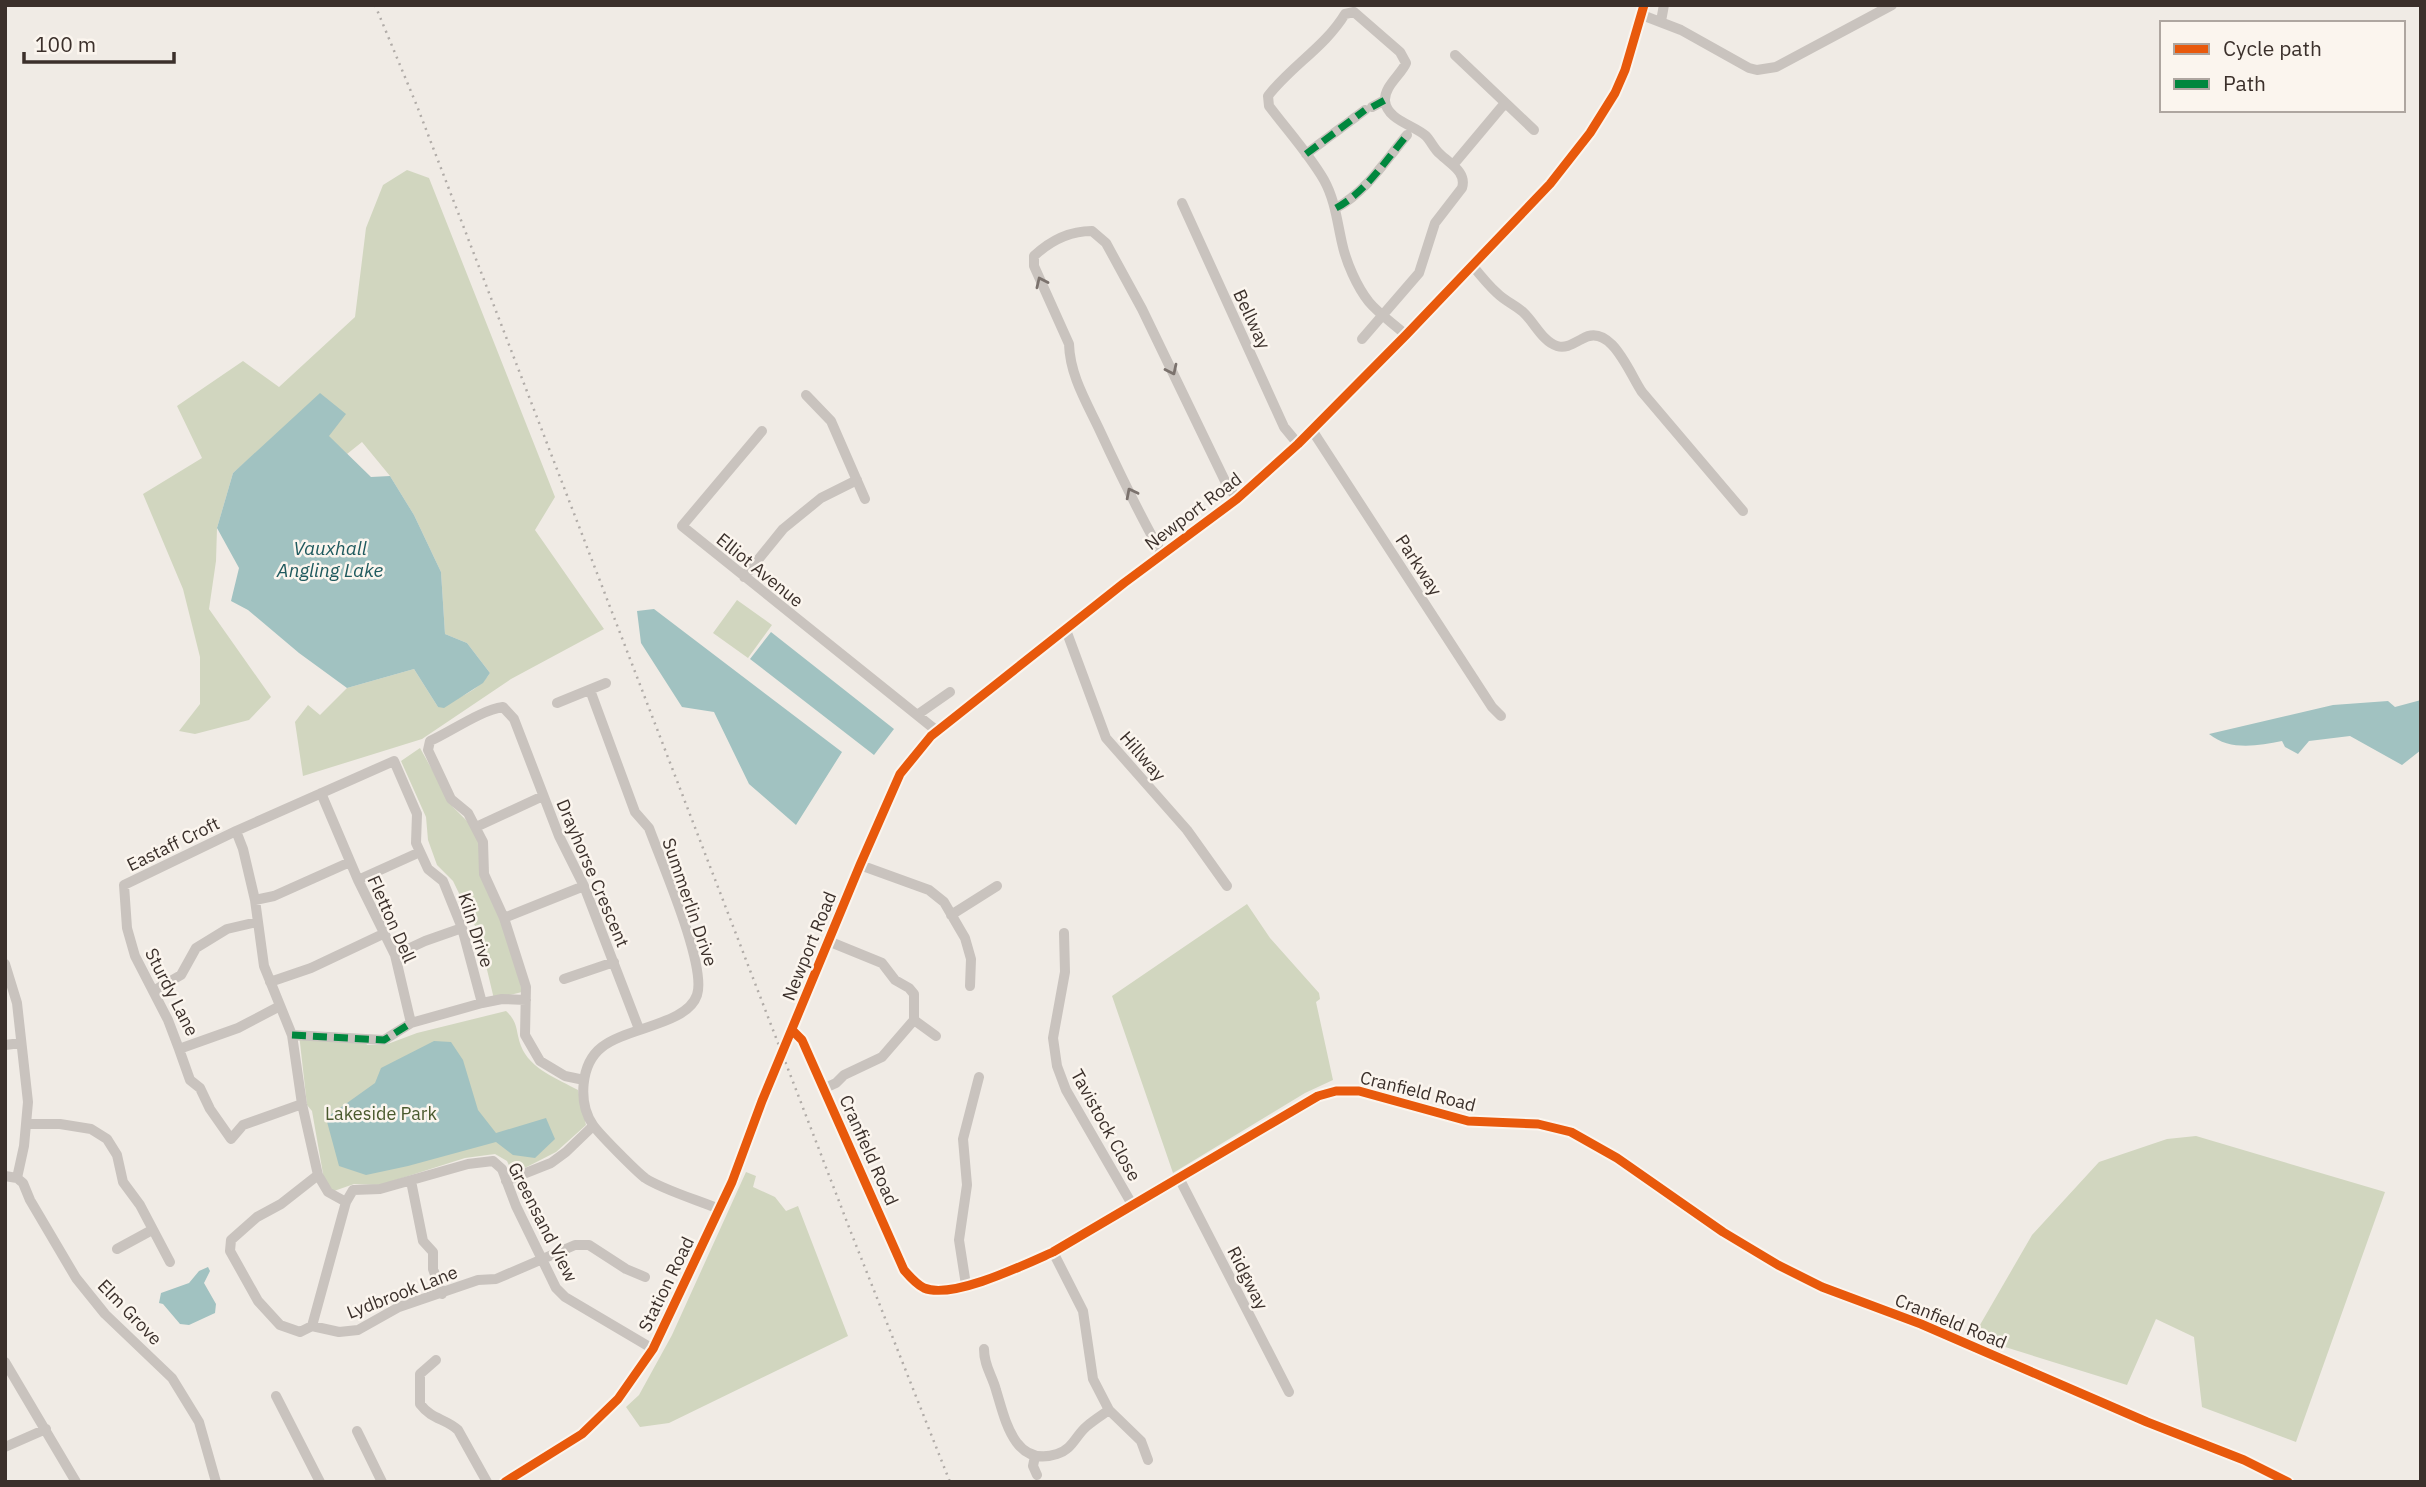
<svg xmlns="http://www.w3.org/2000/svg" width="2426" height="1487" font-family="'IBM Plex Sans',sans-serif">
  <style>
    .green { fill: #d1d6bf }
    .water { fill: #a1c2c1 }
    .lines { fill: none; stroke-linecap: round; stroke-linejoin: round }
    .minor { stroke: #c9c3be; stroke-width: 10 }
    .rail { stroke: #b1aca8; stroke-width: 2.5; stroke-dasharray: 2 5; stroke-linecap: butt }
    .quiet { stroke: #00873e; stroke-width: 7; stroke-dasharray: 14 7; stroke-linecap: butt }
    .cycleway-casing { stroke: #fbf5ee; stroke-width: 13 }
    .cycleway { stroke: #e8590c; stroke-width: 9 }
    .oneway { stroke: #7b726d }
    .labels { text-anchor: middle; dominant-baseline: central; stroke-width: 5; stroke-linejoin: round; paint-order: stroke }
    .street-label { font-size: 18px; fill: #3b302b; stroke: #fbf5ee }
    .park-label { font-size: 18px; fill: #4a5a2e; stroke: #fbf5ee }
    .water-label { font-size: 19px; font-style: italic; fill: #1f5a5e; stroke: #fbf5ee }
  </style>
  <rect width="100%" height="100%" fill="#f0ebe5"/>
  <path class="green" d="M407,170L429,178L555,497L535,530L604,629L511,679L422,739L303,776L295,722L308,705L320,715L347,688L414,669L438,707C458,698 477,692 490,673L467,643L445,634L441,572L414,515L390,476L362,442L347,454L328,436L267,443L233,473L217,528L216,561L209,609L271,697L249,720L195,734L179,731L200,704V657L183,589L143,494L202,458L177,406L243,361L279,387L355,317L366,228L383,185Z
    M737,600L772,625L748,658L713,633Z
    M420,748L453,807L471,825L480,840L484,875L517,967L522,992L494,999L478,932L453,881L437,865L428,840L426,817L401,761Z
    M1247,904L1270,938L1319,993L1320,999L1316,1002L1333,1080L1305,1093L1173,1173L1112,996Z
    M506,1011C519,1023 515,1030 521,1046C530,1069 558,1079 578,1090L586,1125L556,1152L513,1174L507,1161L495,1154L465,1158L380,1185L354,1184L334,1191L325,1185L312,1111L307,1105L299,1034L365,1041L367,1045H385L417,1033Z
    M2196,1136L2385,1192L2296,1442L2202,1407L2194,1337L2156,1319L2127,1385L1973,1337L2032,1235L2099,1162L2167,1139Z
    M746,1172L756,1176L753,1187L775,1197L786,1211L798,1206L848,1336L669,1423L640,1427L626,1407L639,1395L672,1335Z"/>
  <path class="water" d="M320,393L346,414L329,436L371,477L390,476L414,515L441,572L445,634L467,643L490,673L483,683L444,708L438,707L414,669L347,688L299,653L248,610L231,601L239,568L217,528L233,473Z
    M654,609L842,752L796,825L749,784L714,712L682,707L641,643L637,611Z
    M771,632L894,729L874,755L750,659Z
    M2421,700V750L2402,765L2350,736L2309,741L2298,754L2285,747L2282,741C2257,746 2230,751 2209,734L2333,705L2388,701L2395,707Z
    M434,1041L451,1042L463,1060L478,1110L496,1133L546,1118L555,1139L535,1158L513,1155L496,1142L408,1166L366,1175L339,1166L326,1118L375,1083L381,1068Z
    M208,1267L210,1271L204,1283L216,1304L215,1313L189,1325L180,1324L163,1304L159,1303L161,1293L189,1283L199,1271Z"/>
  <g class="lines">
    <path class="minor" d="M1642,15L1681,30L1749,68L1757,70L1776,67L1892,5
      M1661,21L1664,5
      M1455,55L1534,130
      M1372,107L1385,100
      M1306,154L1365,110
      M1453,165L1505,103
      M1182,203L1284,427L1298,444
      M1336,208C1366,192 1386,160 1407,135
      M1472,265C1480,275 1488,285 1497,293C1505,301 1515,305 1523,312C1534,322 1543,342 1557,346C1566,349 1574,343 1582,339C1611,321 1630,375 1642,392L1743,511
      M1362,339L1419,273L1435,223L1462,188C1467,172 1450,164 1440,154C1434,149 1431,141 1426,136C1414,125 1387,120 1385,101C1384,86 1401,75 1406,63L1400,52L1354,12L1345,14C1325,47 1291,66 1268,96L1269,106C1287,130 1309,154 1324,180C1335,200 1337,221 1342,243C1346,262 1357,287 1369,302C1379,314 1394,324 1406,335
      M806,395L831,421L865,499
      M1312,430L1492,707L1501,716
      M762,431L682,526L937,731
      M1162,554C1139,514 1119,472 1100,431C1087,403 1070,376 1069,344L1034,266V256C1051,240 1069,231 1092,231L1106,243L1142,309L1226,483L1237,499
      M744,577L783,529L821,498L857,480
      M1066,630L1106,738L1187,830L1227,886
      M590,690L635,812L649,828C661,861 707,966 697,995C687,1025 627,1027 602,1047C580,1064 578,1103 593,1125C599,1134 636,1171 645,1178C661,1189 700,1201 719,1209
      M557,703L606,683
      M917,715L950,692
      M321,793L358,880L395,955L411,1023
      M476,827L543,796
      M236,831L243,849L255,900L264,966L292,1035L302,1104L318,1175L328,1192L346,1202L353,1190L380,1189L468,1164L493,1161L502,1169L516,1206L556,1288L565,1297L653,1349
      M860,865L929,890L944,902L965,938L971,959L970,986
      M358,880L420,852
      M255,900L274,896L350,862
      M951,915L997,886
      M504,918L584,886
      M1064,933L1065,972L1053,1038L1057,1066L1066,1090L1133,1206
      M395,955L425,941L462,928
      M5,964L17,1003L28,1102L24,1146L17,1178
      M564,979L614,962
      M270,982L311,968L383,934
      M153,991L181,975L196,948L227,929L257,922
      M482,1003L502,999L526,1000
      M280,1006L238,1028L179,1049L168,1020L135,956L127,928L124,885L236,831L394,761L417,814L416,843L428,869L443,881L462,928L482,1003L411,1023L384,1040L292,1035
      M914,1020L936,1036
      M792,1030L802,1040L904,1270C910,1277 916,1284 924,1288C952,1300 1026,1264 1053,1252L1318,1096L1336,1091H1359L1468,1121L1538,1124L1571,1132L1617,1158L1723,1232L1778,1265L1822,1287L1921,1324L2147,1422L2244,1460L2288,1482
      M5,1045L21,1043
      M179,1049L190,1080L200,1088L210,1109L231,1139L243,1125L302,1104
      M584,1080L565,1076L540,1061L525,1035L526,987L504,918L484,874L483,842L468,813L451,799L428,750L430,741C452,731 481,710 503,707L514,719L559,836L584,886L639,1029
      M823,1089L836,1083L844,1075L882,1057L914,1020V994L909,988L895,980L882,963L828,941
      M26,1124H60L91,1129L107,1139L117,1155L123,1182L140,1205L170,1262
      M318,1175L281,1204L257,1217L231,1240L230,1251L258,1301L280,1325L300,1332L312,1326L346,1202
      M5,1176L17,1178L23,1183L30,1200L76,1278L105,1314L172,1378L199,1422L216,1482
      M1179,1178L1289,1392
      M411,1181L423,1241L433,1252V1269L442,1294
      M506,1181L551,1163L566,1152L593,1126
      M117,1249L152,1230
      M1053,1252L1083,1311L1093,1379L1109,1410L1141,1441L1148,1460
      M966,1285L959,1240L967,1185L963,1139L979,1077
      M312,1326L339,1332L358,1330L399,1307L478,1280L496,1279L575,1245H589L626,1269L645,1277
      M984,1349C984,1366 992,1375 996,1390C1005,1419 1014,1468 1057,1454C1073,1449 1075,1436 1087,1426C1094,1420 1102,1415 1109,1410
      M436,1360L420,1374V1404C432,1420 445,1418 458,1430L487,1482
      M5,1362L76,1482
      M276,1396L320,1482
      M357,1431L382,1482
      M5,1447L46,1429
      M1035,1456L1033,1466L1037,1475
      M505,1482L582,1434L618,1399L653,1349L732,1182L762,1101L860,865L900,774L931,736L1124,583L1237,499L1298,444L1406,335L1550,184L1590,133L1615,93L1625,70L1644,5"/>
    <path class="rail" d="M375,5L417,106L852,1235L950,1482"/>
    <path class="quiet" d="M1372,107L1385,100
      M1306,154L1365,110
      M1336,208C1366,192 1386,160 1407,135
      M292,1035L384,1040L411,1023"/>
    <defs>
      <path id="cycleway" d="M792,1030L802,1040L904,1270C910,1277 916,1284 924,1288C952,1300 1026,1264 1053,1252L1318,1096L1336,1091H1359L1468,1121L1538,1124L1571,1132L1617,1158L1723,1232L1778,1265L1822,1287L1921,1324L2147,1422L2244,1460L2288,1482
        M505,1482L582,1434L618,1399L653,1349L732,1182L762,1101L860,865L900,774L931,736L1124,583L1237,499L1298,444L1406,335L1550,184L1590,133L1615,93L1625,70L1644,5"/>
    </defs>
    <use href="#cycleway" class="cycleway-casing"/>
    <use href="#cycleway" class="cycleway"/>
  </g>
  <defs><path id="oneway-chevron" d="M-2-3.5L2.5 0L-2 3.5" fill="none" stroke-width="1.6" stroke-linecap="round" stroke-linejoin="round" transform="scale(1.75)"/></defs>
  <g class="oneway">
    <use href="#oneway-chevron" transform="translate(1041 282) rotate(-115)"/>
    <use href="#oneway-chevron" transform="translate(1172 370) rotate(64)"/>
    <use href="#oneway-chevron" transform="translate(1131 493) rotate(-117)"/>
  </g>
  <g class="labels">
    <g class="street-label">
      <text transform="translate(1252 319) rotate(65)">Bellway</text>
      <text transform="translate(1193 511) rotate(-37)">Newport Road</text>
      <text transform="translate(1419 565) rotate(57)">Parkway</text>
      <text transform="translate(760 570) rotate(39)">Elliot Avenue</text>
      <text transform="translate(1143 756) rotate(49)">Hillway</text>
      <text transform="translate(173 844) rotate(-26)">Eastaff Croft</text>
      <text transform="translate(593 873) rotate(67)">Drayhorse Crescent</text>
      <text transform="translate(690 902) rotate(71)">Summerlin Drive</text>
      <text transform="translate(392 919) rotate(66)">Fletton Dell</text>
      <text transform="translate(476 930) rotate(72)">Kiln Drive</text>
      <text transform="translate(809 946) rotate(-68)">Newport Road</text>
      <text transform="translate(172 992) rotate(63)">Sturdy Lane</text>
      <text transform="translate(1418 1091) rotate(14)">Cranfield Road</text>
      <text transform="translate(1106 1125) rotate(61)">Tavistock Close</text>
      <text transform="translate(869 1150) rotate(66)">Cranfield Road</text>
      <text transform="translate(543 1222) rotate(63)">Greensand View</text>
      <text transform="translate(1248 1278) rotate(63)">Ridgway</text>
      <text transform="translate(666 1284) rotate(-64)">Station Road</text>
      <text transform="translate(402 1292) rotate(-21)">Lydbrook Lane</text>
      <text transform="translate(130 1312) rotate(46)">Elm Grove</text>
      <text transform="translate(1951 1321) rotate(22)">Cranfield Road</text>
    </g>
    <g class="park-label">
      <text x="381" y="1113">Lakeside Park</text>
    </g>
    <g class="water-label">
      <text x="330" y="548">Vauxhall<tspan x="330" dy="22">Angling Lake</tspan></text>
    </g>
  </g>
  <rect width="2426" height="1487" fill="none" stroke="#3b302b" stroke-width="14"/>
  <rect x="2160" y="21" width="245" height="91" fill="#fbf5ee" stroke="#aea6a0" stroke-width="2"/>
  <rect x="2174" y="44" width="35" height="10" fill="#e8590c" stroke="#aea6a0" stroke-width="2"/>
  <text x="2223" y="56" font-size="21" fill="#3b302b">Cycle path</text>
  <rect x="2174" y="79" width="35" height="10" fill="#00873e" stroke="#aea6a0" stroke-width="2"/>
  <text x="2223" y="91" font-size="21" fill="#3b302b">Path</text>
  <path d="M24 52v10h150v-10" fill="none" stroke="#3b302b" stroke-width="3.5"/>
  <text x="35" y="52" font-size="21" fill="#3b302b" stroke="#fbf5ee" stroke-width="5" paint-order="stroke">100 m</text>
</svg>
